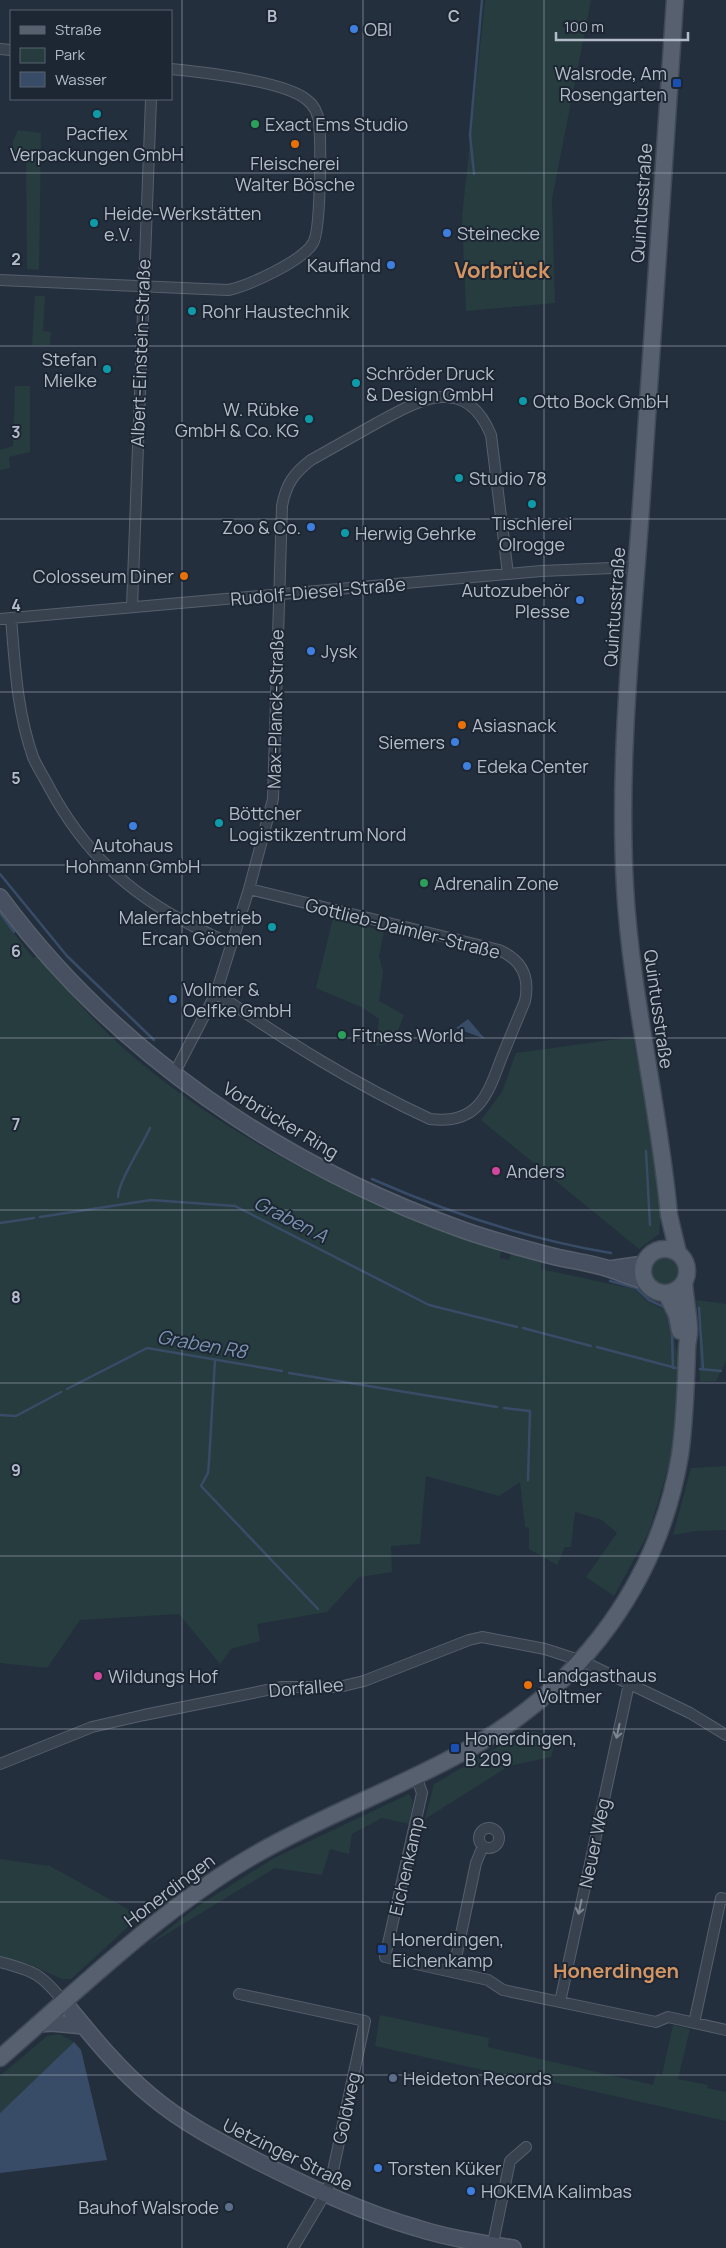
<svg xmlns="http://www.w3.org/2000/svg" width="726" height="2248" font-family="Manrope,sans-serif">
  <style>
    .green { fill: #263c3f }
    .water { fill: #394c67 }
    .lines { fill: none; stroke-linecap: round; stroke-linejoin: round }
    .stream { stroke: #394c67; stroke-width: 2.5 }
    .street-casing { stroke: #565f6c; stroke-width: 12 }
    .secondary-casing { stroke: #565f6c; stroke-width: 18 }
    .primary-casing { stroke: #414a57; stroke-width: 19 }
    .street { stroke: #38414e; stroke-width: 10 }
    .secondary { stroke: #465061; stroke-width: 15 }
    .primary { stroke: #56606e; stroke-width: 16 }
    .oneway { stroke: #7c8592 }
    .grid { fill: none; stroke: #b4bcc9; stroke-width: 1; stroke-opacity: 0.55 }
    .shop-dot { fill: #3f7fe0; stroke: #1d2633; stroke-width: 2 }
    .transit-dot { fill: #1a4fb4; stroke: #1d2633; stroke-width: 2 }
    .culture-dot { fill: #0f9aa8; stroke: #1d2633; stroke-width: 2 }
    .leisure-dot { fill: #2e9e5b; stroke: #1d2633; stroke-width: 2 }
    .food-dot { fill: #e8710a; stroke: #1d2633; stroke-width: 2 }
    .hotel-dot { fill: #d1479c; stroke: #1d2633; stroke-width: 2 }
    .service-dot { fill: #5c6f8a; stroke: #1d2633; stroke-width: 2 }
    .labels { text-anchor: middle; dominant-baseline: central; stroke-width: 4; stroke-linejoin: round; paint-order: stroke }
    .poi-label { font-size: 18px; fill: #b4bcc9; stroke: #1d2633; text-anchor: start }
    .street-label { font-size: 18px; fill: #b4bcc9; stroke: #1d2633 }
    .water-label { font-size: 19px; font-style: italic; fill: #7c92b1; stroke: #1d2633 }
    .quarter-label { font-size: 20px; font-weight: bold; fill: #d59563; stroke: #1d2633 }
    .district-label { font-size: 22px; font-weight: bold; fill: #d59563; stroke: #1d2633 }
    .grid-label { font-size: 16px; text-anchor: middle; font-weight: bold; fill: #b4bcc9; stroke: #1d2633; stroke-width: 4; stroke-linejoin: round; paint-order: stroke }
  </style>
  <rect width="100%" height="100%" fill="#242f3e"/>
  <path class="green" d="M485,0H591L552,199L555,303L466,311L462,217Z
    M18,130L41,133L39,270L27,269L26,157L13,153V141Z
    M35,296H45L43,331L51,332L50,345H32Z
    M15,386H30V452L9,457L10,468L0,470V450L13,446Z
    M0,915L33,958L38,955C64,986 90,1018 120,1045C222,1137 370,1210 501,1251L500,1258L509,1260L511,1254L542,1262L541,1269L634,1289L647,1301L666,1311L671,1318L678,1360L676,1423L671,1458L649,1532L614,1596L586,1577L617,1533L602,1520L575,1512L571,1547H565L557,1565L529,1549V1528L525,1527L520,1482L499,1496L426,1476L420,1544L391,1546L392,1572L359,1577L327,1612L257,1624L260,1641L231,1649L220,1664L179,1614L80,1620L47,1668L0,1663Z
    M333,918L384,931L379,956L383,972L379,1001L404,1015L393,1043L376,1046L379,1019L363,1008L316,988Z
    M633,1037C644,1098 666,1173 659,1234L639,1249L481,1120L502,1092L516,1053Z
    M647 1271a18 18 0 1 1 36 0a18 18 0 1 1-36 0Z
    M696,1300L726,1304V1361L716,1381L700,1382L699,1321Z
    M726,1466V1530L696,1531L673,1535L691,1468Z
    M527,1730L556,1737L551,1757L509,1766L425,1819L434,1784Z
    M409,1794L413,1802L409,1824L382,1818L352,1834L349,1854L330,1849L322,1875L275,1868L147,1946L198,1906L274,1858Z
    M0,1859L50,1866L140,1916L71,1979H62L29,1964L0,1960Z
    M380,2015L489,2038L488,2047L653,2085L656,2073L662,2075L673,2025L690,2029L678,2079L708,2085L707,2088L726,2092V2121L534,2078L523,2079L375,2046Z
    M59,2034L74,2042L0,2113V2076L47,2036Z"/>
  <path class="water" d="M468,1019L485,1039L456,1028Z
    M74,2042L81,2050L107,2160L0,2173V2113Z"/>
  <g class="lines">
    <path class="stream" d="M474,174L470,135L482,0
      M0,874L67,956L154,1040
      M0,913L14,932
      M646,1151L650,1225
      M372,1179C449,1213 527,1239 611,1253
      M118,1197C118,1182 143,1144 150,1128
      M40,1217L151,1200L235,1206L429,1305L517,1327
      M0,1223L34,1218
      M610,1281L636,1288L649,1300L664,1307L668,1314L672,1334L673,1368
      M699,1308L703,1369
      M523,1328L591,1346
      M597,1347L676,1368
      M215,1360L209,1462L208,1473L201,1486L318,1609
      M700,1369L721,1371
      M289,1373L497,1407
      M67,1389L147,1348L282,1371
      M504,1408L530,1411L528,1480
      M0,1415L16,1416L61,1392"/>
    <defs>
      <path id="street" d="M0,49L11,50
        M0,280L228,290C248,286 303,261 313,243C321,231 321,141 319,123C318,114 314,105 307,100C285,81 201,72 171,69
        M132,607L151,99
        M11,618C15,665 17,712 33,757C37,767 44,777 49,787C83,850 126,892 191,925C204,931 218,939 232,944
        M0,619L541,571L636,567
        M216,993C285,1040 354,1084 430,1119C477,1125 487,1097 501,1059C509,1040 517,1020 525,1001C530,977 522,960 499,950L249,889
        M174,1074L216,993L249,889L273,799L282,506C286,484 294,473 311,460C332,448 354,436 375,424C417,401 465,372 491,435L508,574
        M0,1764L92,1727L144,1715L282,1687H339L364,1681L469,1640L482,1637L545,1649L582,1661L690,1713L726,1735
        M416,1776L422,1793L385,1957L488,1980L503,1990L656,2022L668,2017L726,2030
        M479 1838a10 10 0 1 1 20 0a10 10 0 1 1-20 0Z
        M0,1962C35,1971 41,1974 64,2002
        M453,1972L476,1863L483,1846
        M239,1994L365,2021L331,2180L325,2194L293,2248
        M560,2002L629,1684
        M694,2023L721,1898L726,1899
        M492,2248L510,2161L526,2147"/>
      <path id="secondary" d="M0,897C115,1053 282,1166 463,1230C494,1241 525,1249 556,1257C573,1261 592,1263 609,1269C621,1273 633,1278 645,1281
        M609,1269L644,1264
        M64,2002C91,2035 118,2069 151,2096C183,2123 220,2142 257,2161C309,2187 361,2212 417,2228C448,2238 481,2243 513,2248
        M38,2024L52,2023L84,2026"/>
      <path id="primary" d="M675,0C663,169 653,338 641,507C632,633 618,761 625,887C631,997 659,1105 669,1215L678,1253
        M643 1271a22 22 0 1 1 44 0a22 22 0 1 1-44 0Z
        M666,1293L677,1315L680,1331
        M0,2058C83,1986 163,1907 258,1853C328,1813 404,1786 474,1746C583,1683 659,1581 680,1455C685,1420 686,1385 687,1349C687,1342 690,1334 689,1327C688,1312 685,1297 684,1283"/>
    </defs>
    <use href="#street" class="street-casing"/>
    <use href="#secondary" class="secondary-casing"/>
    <use href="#primary" class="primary-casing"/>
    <use href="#street" class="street"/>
    <use href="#secondary" class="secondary"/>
    <use href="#primary" class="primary"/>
  </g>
  <defs><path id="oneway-shaft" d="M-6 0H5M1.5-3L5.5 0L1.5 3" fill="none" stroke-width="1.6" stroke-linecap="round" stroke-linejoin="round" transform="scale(1.25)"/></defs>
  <g class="oneway">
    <use href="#oneway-shaft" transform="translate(618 1731) rotate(102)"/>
    <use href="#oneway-shaft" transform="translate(580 1907) rotate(102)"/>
  </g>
  <path class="grid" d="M182,0V2248M363,0V2248M544,0V2248M0,173H726M0,346H726M0,519H726M0,692H726M0,865H726M0,1038H726M0,1210H726M0,1383H726M0,1556H726M0,1729H726M0,1902H726M0,2075H726"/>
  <g class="shop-dot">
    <circle cx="354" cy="29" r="5"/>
    <circle cx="447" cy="233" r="5"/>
    <circle cx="391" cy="265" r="5"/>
    <circle cx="311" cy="527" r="5"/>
    <circle cx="580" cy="600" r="5"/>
    <circle cx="311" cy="651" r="5"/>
    <circle cx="455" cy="742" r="5"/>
    <circle cx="467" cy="766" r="5"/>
    <circle cx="133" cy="826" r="5"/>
    <circle cx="173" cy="999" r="5"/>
    <circle cx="378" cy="2168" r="5"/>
    <circle cx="471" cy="2191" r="5"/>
  </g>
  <g class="transit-dot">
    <rect x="672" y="78" width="10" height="10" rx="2.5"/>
    <rect x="450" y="1743" width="10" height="10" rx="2.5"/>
    <rect x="377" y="1944" width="10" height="10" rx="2.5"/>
  </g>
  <g class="culture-dot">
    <circle cx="97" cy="114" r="5"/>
    <circle cx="94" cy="223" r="5"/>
    <circle cx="192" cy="311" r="5"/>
    <circle cx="107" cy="369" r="5"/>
    <circle cx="356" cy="383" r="5"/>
    <circle cx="523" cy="401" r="5"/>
    <circle cx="309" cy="419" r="5"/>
    <circle cx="459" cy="478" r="5"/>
    <circle cx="532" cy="504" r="5"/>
    <circle cx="345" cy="533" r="5"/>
    <circle cx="219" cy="823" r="5"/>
    <circle cx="272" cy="927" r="5"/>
  </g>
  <g class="leisure-dot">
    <circle cx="255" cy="124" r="5"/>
    <circle cx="424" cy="883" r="5"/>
    <circle cx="342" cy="1035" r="5"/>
  </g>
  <g class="food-dot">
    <circle cx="295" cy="144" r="5"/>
    <circle cx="184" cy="576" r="5"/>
    <circle cx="462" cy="725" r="5"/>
    <circle cx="528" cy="1685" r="5"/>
  </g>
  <g class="hotel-dot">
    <circle cx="496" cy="1171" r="5"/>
    <circle cx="98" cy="1676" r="5"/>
  </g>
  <g class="service-dot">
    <circle cx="393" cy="2078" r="5"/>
    <circle cx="229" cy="2207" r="5"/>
  </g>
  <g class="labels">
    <g class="poi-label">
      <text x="364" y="29">OBI</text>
      <text x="667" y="73" text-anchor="end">Walsrode, Am<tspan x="667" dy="21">Rosengarten</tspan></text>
      <text x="265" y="124">Exact Ems Studio</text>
      <text x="97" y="133" text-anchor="middle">Pacflex<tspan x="97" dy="21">Verpackungen GmbH</tspan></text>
      <text x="295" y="163" text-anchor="middle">Fleischerei<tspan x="295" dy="21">Walter Bösche</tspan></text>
      <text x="104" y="213">Heide-Werkstätten<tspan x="104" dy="21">e.V.</tspan></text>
      <text x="457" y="233">Steinecke</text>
      <text x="381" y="265" text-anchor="end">Kaufland</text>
      <text x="202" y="311">Rohr Haustechnik</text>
      <text x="97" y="359" text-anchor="end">Stefan<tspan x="97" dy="21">Mielke</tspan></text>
      <text x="366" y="373">Schröder Druck<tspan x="366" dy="21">&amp; Design GmbH</tspan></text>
      <text x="533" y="401">Otto Bock GmbH</text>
      <text x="299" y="409" text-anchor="end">W. Rübke<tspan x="299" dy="21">GmbH &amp; Co. KG</tspan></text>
      <text x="469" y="478">Studio 78</text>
      <text x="532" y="523" text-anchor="middle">Tischlerei<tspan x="532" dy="21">Olrogge</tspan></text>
      <text x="301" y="527" text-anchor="end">Zoo &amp; Co.</text>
      <text x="355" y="533">Herwig Gehrke</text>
      <text x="174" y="576" text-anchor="end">Colosseum Diner</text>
      <text x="570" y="590" text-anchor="end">Autozubehör<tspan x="570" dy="21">Plesse</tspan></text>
      <text x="321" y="651">Jysk</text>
      <text x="472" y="725">Asiasnack</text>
      <text x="445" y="742" text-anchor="end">Siemers</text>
      <text x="477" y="766">Edeka Center</text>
      <text x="229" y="813">Böttcher<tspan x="229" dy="21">Logistikzentrum Nord</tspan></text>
      <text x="133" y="845" text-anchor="middle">Autohaus<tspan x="133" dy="21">Hohmann GmbH</tspan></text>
      <text x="434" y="883">Adrenalin Zone</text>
      <text x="262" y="917" text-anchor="end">Malerfachbetrieb<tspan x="262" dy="21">Ercan Göcmen</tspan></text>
      <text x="183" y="989">Vollmer &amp;<tspan x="183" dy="21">Oelfke GmbH</tspan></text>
      <text x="352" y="1035">Fitness World</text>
      <text x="506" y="1171">Anders</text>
      <text x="538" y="1675">Landgasthaus<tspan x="538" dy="21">Voltmer</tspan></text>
      <text x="108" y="1676">Wildungs Hof</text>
      <text x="465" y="1738">Honerdingen,<tspan x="465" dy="21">B 209</tspan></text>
      <text x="392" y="1939">Honerdingen,<tspan x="392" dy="21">Eichenkamp</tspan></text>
      <text x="403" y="2078">Heideton Records</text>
      <text x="388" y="2168">Torsten Küker</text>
      <text x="481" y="2191">HOKEMA Kalimbas</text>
      <text x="219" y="2207" text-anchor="end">Bauhof Walsrode</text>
    </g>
    <g class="street-label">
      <text transform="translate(641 203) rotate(-86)">Quintusstraße</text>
      <text transform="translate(140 353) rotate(-88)">Albert-Einstein-Straße</text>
      <text transform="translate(318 591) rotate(-5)">Rudolf-Diesel-Straße</text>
      <text transform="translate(614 607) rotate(-86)">Quintusstraße</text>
      <text transform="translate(275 709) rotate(-89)">Max-Planck-Straße</text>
      <text transform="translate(403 928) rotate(14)">Gottlieb-Daimler-Straße</text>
      <text transform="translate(659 1009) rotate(82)">Quintusstraße</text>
      <text transform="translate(281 1120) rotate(31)">Vorbrücker Ring</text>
      <text transform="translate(306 1687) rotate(-5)">Dorfallee</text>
      <text transform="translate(594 1843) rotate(-78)">Neuer Weg</text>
      <text transform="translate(406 1866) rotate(-77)">Eichenkamp</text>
      <text transform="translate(169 1890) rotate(-37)">Honerdingen</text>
      <text transform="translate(346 2108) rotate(-78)">Goldweg</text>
      <text transform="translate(288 2154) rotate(26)">Uetzinger Straße</text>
    </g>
    <g class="water-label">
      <text transform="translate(291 1219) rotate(27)">Graben A</text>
      <text transform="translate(202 1344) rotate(10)">Graben R8</text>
    </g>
    <g class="quarter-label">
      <text x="616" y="1970">Honerdingen</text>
    </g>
    <g class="district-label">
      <text x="502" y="270">Vorbrück</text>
    </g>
  </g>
  <g class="grid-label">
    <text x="272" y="22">B</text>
    <text x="454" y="22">C</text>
    <text x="16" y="265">2</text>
    <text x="16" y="438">3</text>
    <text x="16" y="611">4</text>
    <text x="16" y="784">5</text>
    <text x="16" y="957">6</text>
    <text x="16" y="1130">7</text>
    <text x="16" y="1303">8</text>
    <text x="16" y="1476">9</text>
  </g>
  <rect x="10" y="10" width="162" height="90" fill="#1d2633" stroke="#59626f"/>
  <rect x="20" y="26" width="25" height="8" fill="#56606e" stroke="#59626f"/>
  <text x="55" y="35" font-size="15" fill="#b4bcc9">Straße</text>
  <rect x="20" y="48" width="25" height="15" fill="#263c3f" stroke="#59626f"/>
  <text x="55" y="60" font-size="15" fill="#b4bcc9">Park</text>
  <rect x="20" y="72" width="25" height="15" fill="#394c67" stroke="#59626f"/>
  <text x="55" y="85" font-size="15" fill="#b4bcc9">Wasser</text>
  <path d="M556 32v8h132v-8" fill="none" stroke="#b4bcc9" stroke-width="2.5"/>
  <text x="564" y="32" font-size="15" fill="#b4bcc9" stroke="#1d2633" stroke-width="4" paint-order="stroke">100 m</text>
</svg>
